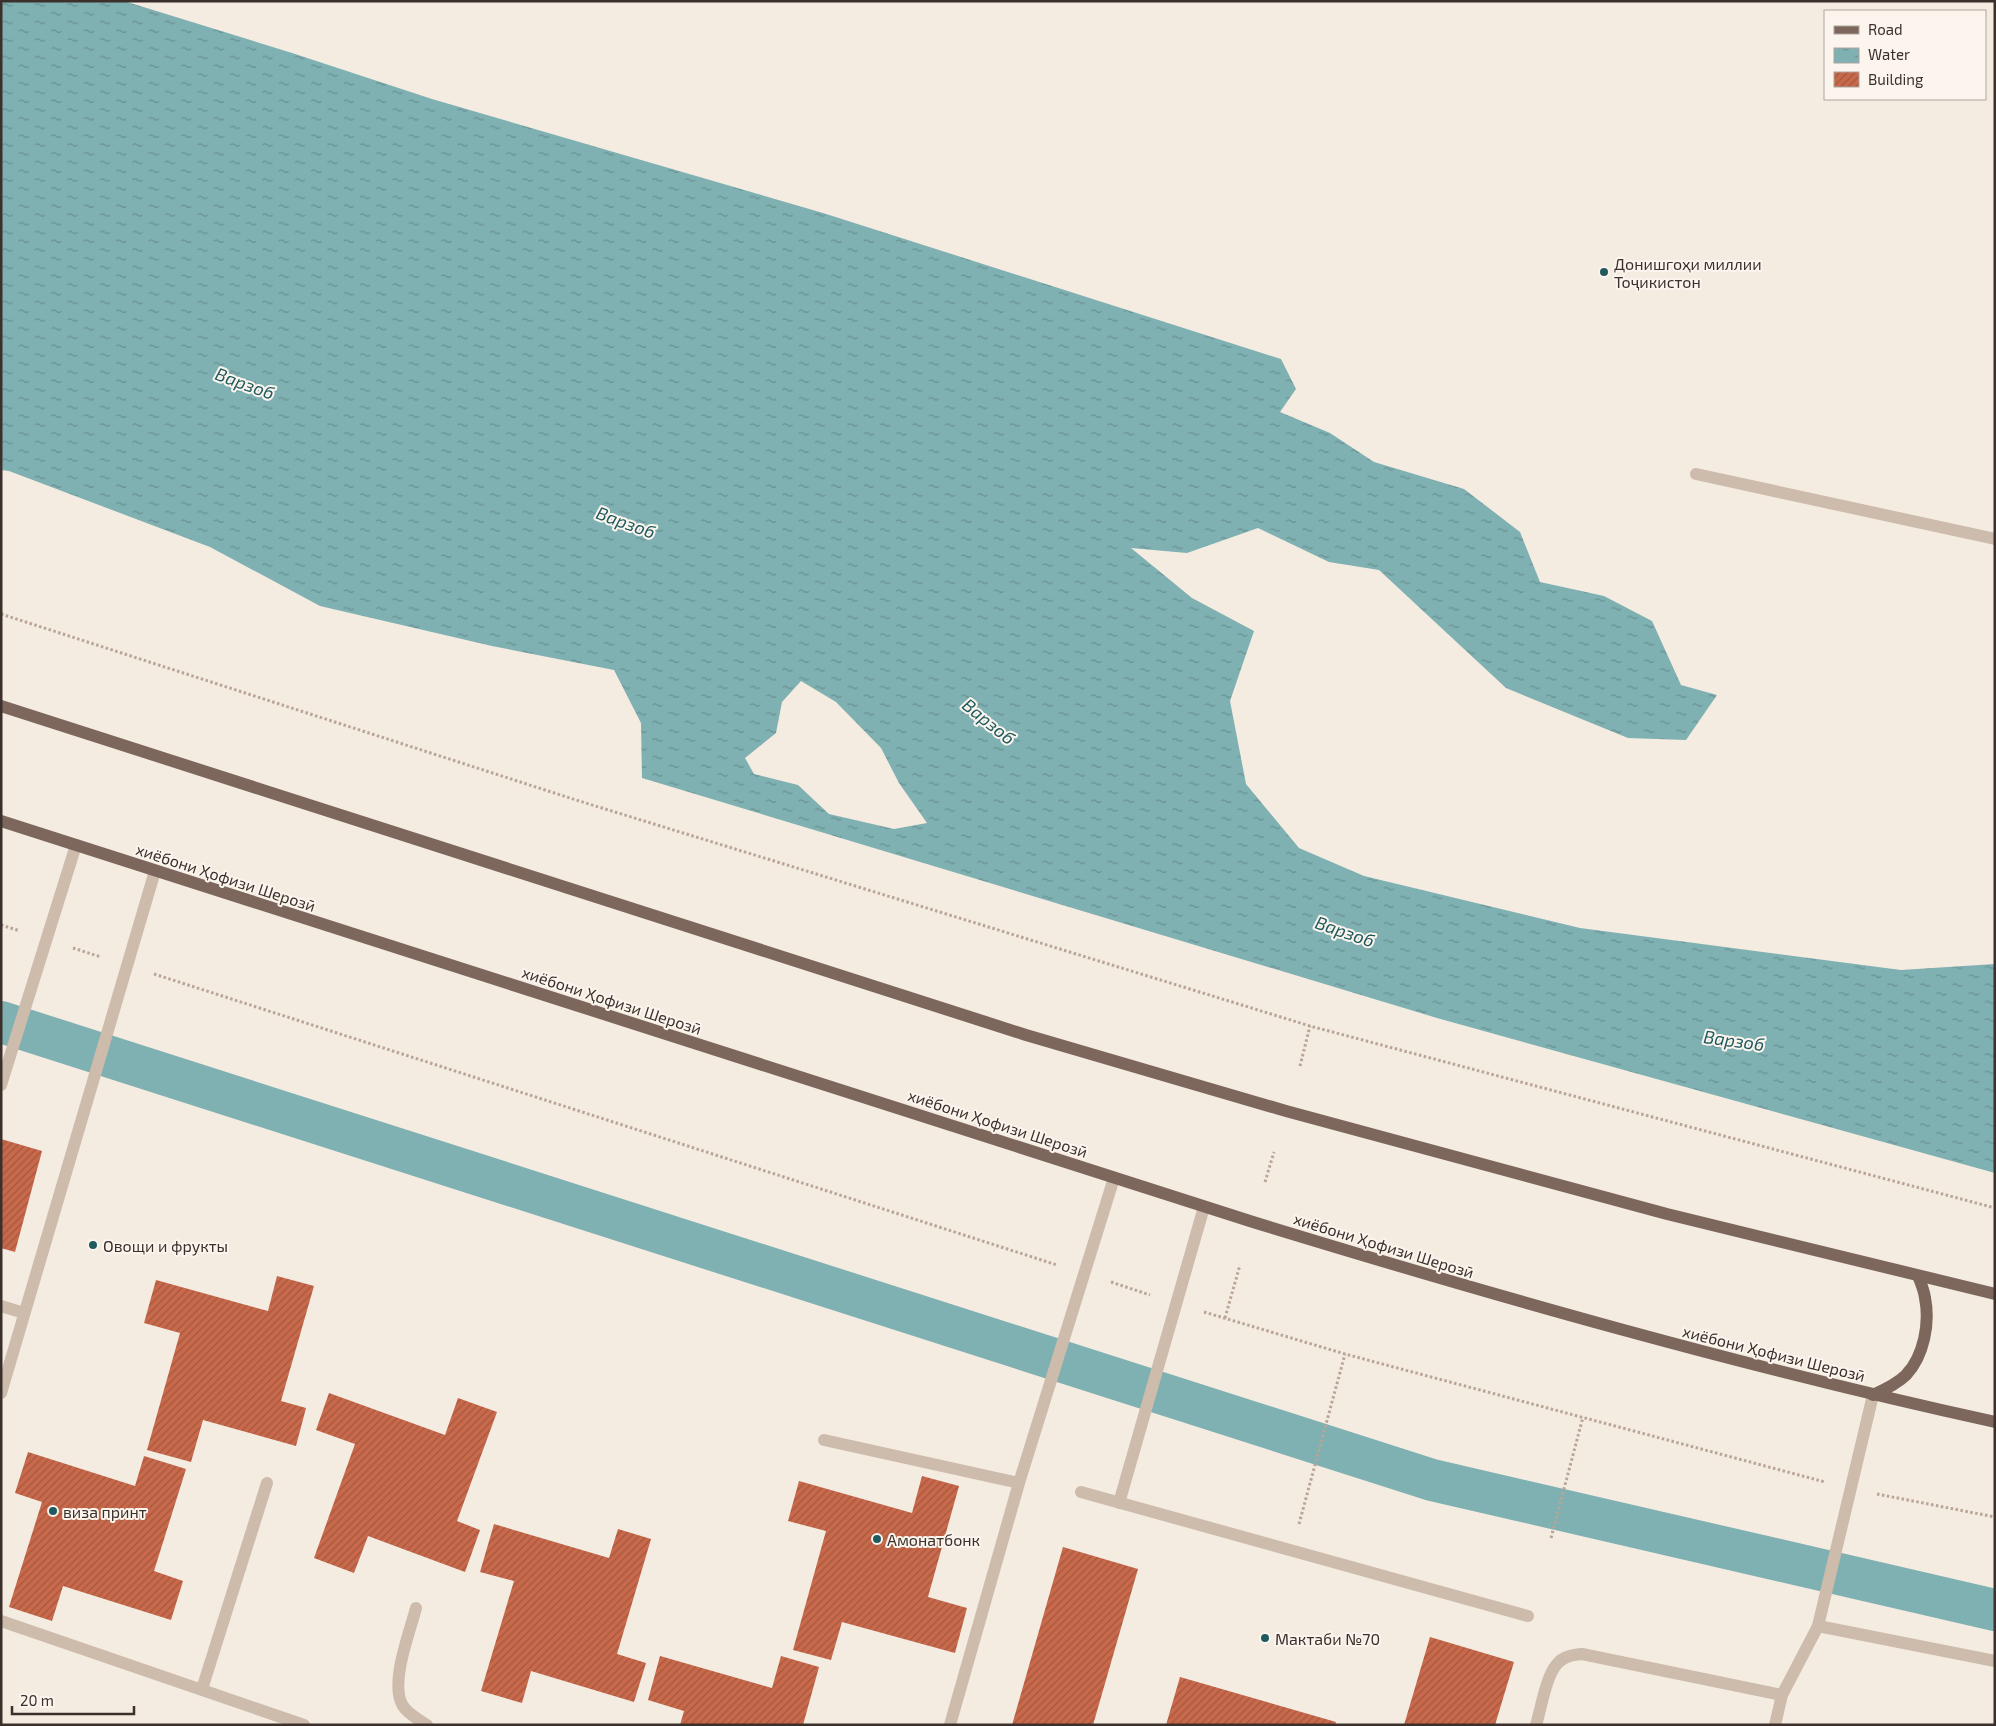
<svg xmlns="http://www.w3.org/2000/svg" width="1996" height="1726" font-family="'Exo 2',sans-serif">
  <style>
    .water { fill: url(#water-ripples); fill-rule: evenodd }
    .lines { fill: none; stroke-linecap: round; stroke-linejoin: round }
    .canal { stroke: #7fb0b2; stroke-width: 42 }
    .building { fill: url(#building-hatch) }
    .path { stroke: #b9a596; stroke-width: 3; stroke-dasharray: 2.5 2.5; stroke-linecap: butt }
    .minor { stroke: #cdbbac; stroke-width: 12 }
    .major { stroke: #7d675c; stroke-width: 12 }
    .poi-dot { fill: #1f5a5e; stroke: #fbf5ee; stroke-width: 2 }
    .labels { text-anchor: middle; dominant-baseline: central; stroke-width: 4; stroke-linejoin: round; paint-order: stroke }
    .poi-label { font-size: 16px; fill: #3b302b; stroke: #fbf5ee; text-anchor: start }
    .street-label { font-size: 16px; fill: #3b302b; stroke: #fbf5ee }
    .water-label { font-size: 18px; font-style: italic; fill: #1f5a5e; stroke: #fbf5ee }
  </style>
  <defs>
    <pattern id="water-ripples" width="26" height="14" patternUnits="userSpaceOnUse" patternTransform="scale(1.25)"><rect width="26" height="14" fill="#7fb0b2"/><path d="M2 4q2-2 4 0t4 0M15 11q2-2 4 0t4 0" fill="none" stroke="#699091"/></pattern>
    <pattern id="building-hatch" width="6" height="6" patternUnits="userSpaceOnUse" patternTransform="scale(1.25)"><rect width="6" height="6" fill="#c8694b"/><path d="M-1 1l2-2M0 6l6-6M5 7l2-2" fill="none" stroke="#a4573f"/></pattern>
  </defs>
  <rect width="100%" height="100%" fill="#f4ebe1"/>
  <path class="water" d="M1,1H124L292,53L432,99L823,213L1281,359L1296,389L1280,412L1330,433L1374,462L1464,489L1520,532L1540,582L1604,596L1652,621L1681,685L1717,695L1686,740L1628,738L1506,688L1379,570L1329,562L1258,528L1187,553L1131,548L1192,598L1254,631L1230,701L1246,784L1299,848L1364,876L1580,928L1901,970L1995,964V1173L1437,1018L642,778L641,723L614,670L492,646L320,606L210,547L9,471L1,470ZM801,681L836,702L881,748L899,783L927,823L894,829L829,814L798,785L754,774L745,758L776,733L782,702Z"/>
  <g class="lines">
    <path class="canal" d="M1,1022L1432,1480L1995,1610"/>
  </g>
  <path class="building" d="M1,1139L42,1151L15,1252L1,1248Z
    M277,1276L314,1286L281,1401L306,1408L296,1446L203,1420L191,1462L147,1450L180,1333L144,1323L156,1280L268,1311Z
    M329,1393L445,1435L458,1398L497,1412L457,1521L480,1530L465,1572L368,1536L354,1573L314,1558L355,1444L316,1430Z
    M28,1452L135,1486L144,1456L186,1469L154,1571L183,1581L171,1620L63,1586L52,1621L9,1607L42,1502L15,1493Z
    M922,1476L959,1486L928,1597L967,1608L955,1653L842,1622L831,1660L793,1650L826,1531L788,1521L799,1481L912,1513Z
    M494,1524L609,1558L618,1529L651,1539L617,1654L646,1663L634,1702L531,1671L522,1703L481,1691L514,1581L480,1572Z
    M1063,1547L1138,1569L1093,1725H1012Z
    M1430,1637L1514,1662L1495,1725H1404Z
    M660,1656L772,1688L781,1656L819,1667L803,1725H680L684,1711L648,1700Z
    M1180,1677L1336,1722L1335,1725H1166Z"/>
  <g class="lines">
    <path class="path" d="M1,614L576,800L1310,1026L1995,1208
      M1,925L20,931
      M73,948L101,957
      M154,974L1057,1265
      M1300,1066L1310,1026
      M1265,1182L1274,1152
      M1111,1282L1150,1295
      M1204,1312L1345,1354L1825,1482
      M1225,1318L1240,1265
      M1877,1494L1995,1517
      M1299,1524L1345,1354
      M1551,1538L1583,1417"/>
    <path class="minor" d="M1696,474L1995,539
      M1,1085L76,845
      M1,1306L24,1313
      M1,1393L155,871
      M824,1440L1019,1483
      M1081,1492L1528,1616
      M1119,1503L1204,1207
      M416,1608C410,1632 389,1684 403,1706C408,1714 419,1720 427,1725
      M1,1621L304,1725
      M1818,1626L1995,1661
      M202,1689L267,1483
      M950,1725L1019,1483L1114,1178
      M1536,1725C1541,1709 1546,1676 1557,1664C1563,1656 1573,1655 1582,1654L1782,1695L1818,1626L1873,1395
      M1775,1725L1782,1695"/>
    <path class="major" d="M1,706L1026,1035L1286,1111L1667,1214L1995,1294
      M1,821L1253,1222C1498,1297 1744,1367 1995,1422
      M1873,1395C1884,1390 1897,1384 1906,1375C1924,1356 1930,1323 1925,1298C1924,1290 1921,1283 1918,1276"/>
  </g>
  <g class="poi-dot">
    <circle cx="1604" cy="272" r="5"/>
    <circle cx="93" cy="1245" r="5"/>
    <circle cx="53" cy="1511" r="5"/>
    <circle cx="877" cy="1539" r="5"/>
    <circle cx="1265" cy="1638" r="5"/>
  </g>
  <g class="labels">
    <g class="poi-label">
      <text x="1614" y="263">Донишгоҳи миллии<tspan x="1614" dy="18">Тоҷикистон</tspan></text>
      <text x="103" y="1245">Овощи и фрукты</text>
      <text x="63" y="1511">виза принт</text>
      <text x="887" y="1539">Амонатбонк</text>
      <text x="1275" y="1638">Мактаби №70</text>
    </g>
    <g class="street-label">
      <text transform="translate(226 877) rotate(18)">хиёбони Ҳофизи Шерозӣ</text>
      <text transform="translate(612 1000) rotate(18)">хиёбони Ҳофизи Шерозӣ</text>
      <text transform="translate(998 1123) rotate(18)">хиёбони Ҳофизи Шерозӣ</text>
      <text transform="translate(1384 1245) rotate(17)">хиёбони Ҳофизи Шерозӣ</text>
      <text transform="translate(1774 1353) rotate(14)">хиёбони Ҳофизи Шерозӣ</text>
    </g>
    <g class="water-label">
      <text transform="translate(245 383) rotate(20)">Варзоб</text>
      <text transform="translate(626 522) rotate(20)">Варзоб</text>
      <text transform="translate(989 721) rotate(39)">Варзоб</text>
      <text transform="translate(1345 931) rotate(19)">Варзоб</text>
      <text transform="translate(1734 1040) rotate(8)">Варзоб</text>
    </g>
  </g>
  <rect width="1996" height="1726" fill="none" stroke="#3b302b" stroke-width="5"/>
  <rect x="1824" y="10" width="162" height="90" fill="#fbf5ee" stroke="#aea6a0"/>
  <rect x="1834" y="26" width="25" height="8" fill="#7d675c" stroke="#aea6a0"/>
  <text x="1868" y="35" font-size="15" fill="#3b302b">Road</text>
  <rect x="1834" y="48" width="25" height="15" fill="url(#water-ripples)" stroke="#aea6a0"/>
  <text x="1868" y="60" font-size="15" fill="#3b302b">Water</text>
  <rect x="1834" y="72" width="25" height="15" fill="url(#building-hatch)" stroke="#aea6a0"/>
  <text x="1868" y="85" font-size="15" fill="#3b302b">Building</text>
  <path d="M12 1706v8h122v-8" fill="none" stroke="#3b302b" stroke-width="2.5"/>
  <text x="20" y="1706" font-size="15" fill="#3b302b" stroke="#fbf5ee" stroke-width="4" paint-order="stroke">20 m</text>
</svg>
